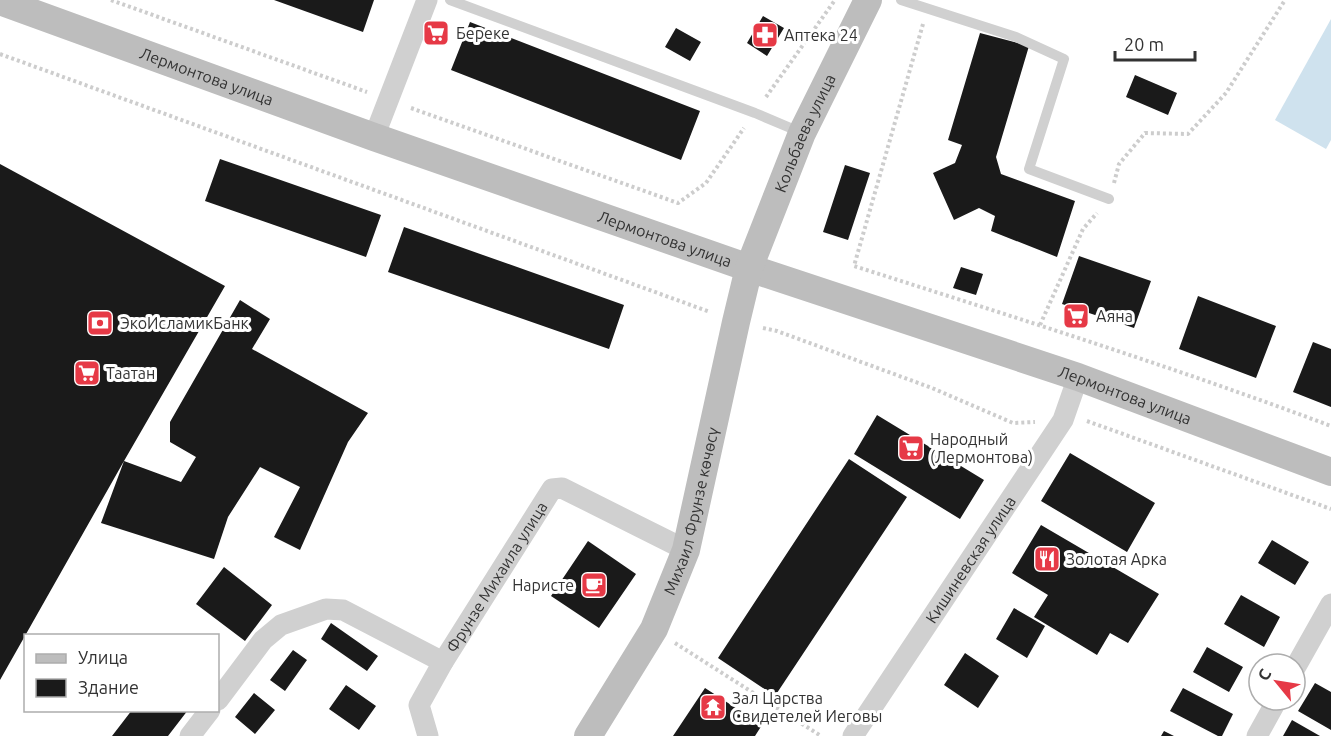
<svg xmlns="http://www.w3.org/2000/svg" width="1331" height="736" font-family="Ubuntu,sans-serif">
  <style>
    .water { fill: #cfe2ee }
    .building { fill: #1a1a1a }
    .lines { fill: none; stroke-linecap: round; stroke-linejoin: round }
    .path { stroke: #cdcdcd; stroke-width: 4; stroke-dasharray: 3 3; stroke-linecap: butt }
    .lane { stroke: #d0d0d0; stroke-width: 10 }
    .street { stroke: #d0d0d0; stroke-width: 21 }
    .secondary { stroke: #bdbdbd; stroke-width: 28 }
    .labels { text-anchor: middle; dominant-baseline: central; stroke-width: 6; stroke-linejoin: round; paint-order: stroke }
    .poi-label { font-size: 16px; fill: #333; stroke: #fff; text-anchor: start }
    .street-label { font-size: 16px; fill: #333; stroke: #fff }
  </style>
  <rect width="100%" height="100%" fill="#fff"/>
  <path class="water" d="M1331,19V140L1326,149L1275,120Z"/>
  <path class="building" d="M274,0H374L363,32Z
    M763,16L784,28L767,56L747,43Z
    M470,22L700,111L681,160L451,70Z
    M676,28L701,42L690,61L665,47Z
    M980,33L1029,46L996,157L1001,174L1075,201L1057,257L991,231L995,216L979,208L954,220L933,173L955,163L962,145L948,140Z
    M1135,75L1177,93L1168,115L1126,97Z
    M220,159L381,215L366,257L205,201Z
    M0,164L225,286L124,461L181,482L196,457L170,442V422L240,300L270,319L252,349L368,413L348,442L300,550L274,537L300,487L260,467L228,517L214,559L101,523L124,461L0,680Z
    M845,165L870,173L848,240L823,232Z
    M404,227L624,305L609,349L388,272Z
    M1079,256L1151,281L1134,328L1062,304Z
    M961,267L983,274L976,295L953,288Z
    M1198,296L1276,326L1256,378L1179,349Z
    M1313,342L1331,349V407L1293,392Z
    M877,415L984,480L960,519L854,454Z
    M1070,453L1155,503L1127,552L1041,501Z
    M849,459L907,497L775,696L718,658Z
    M1041,525L1159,594L1128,643L1110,633L1097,655L1034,617L1048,595L1012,573Z
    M1272,540L1309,562L1295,585L1258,563Z
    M588,541L636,574L599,628L551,596Z
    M224,567L272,605L245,641L196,604Z
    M1241,595L1280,617L1264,647L1224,624Z
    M1014,608L1045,626L1027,658L996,639Z
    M331,623L378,656L367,671L321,639Z
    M1207,647L1243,667L1229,692L1193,672Z
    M293,650L307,660L285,691L270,680Z
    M965,653L999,676L978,708L944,685Z
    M1315,683L1331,692V730L1298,711Z
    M346,685L376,706L359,730L329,709Z
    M705,688L762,725L755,736H673Z
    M1183,688L1233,714L1222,736H1218L1170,711Z
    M254,693L275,710L255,734L235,717Z
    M132,710H188L168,736H112Z
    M1292,720L1320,736H1283Z
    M1164,731L1174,736H1161Z"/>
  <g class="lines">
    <path class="path" d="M111,0L367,92
      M923,24L854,266C1014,317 1174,367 1331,426
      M0,54L710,312
      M766,97L835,0
      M411,108L678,203L706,183L744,128
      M1114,183L1119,164L1145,133L1188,134L1226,93L1285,0
      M1040,325L1083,229L1097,213
      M763,328L777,331L932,388L1013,423L1035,422
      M1087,421L1331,509
      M675,643L821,736"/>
    <path class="lane" d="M450,0L755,113L800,132
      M901,0L1016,37L1064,59L1029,169L1109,199"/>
    <g class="street">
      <path d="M374,137L427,0"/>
      <path d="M1295,668L1331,604"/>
      <path d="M218,700L263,640L281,625L326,609L343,610L443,662"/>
      <path d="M190,736L210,710"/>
      <path id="s1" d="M428,736L419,705L443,662L552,489L562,488L686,550"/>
      <path id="s2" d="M853,736L1063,420L1078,377"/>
      <path d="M1257,736L1277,700"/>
    </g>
    <g class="secondary">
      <path id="s3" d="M0,1L374,137L749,268L1078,377L1331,472"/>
      <path id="s4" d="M588,736L654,629L686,550L736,322L749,268L802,133L868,0"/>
    </g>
  </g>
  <defs>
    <symbol id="supermarket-square" viewBox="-11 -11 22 22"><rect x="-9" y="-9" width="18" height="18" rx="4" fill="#e63946" stroke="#fff"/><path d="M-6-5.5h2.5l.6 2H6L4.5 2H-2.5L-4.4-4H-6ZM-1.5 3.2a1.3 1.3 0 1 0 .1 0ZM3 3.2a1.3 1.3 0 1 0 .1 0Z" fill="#fff"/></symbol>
    <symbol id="pharmacy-square" viewBox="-11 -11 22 22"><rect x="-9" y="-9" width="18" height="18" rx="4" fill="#e63946" stroke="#fff"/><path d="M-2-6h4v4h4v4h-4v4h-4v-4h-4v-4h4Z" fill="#fff"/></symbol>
    <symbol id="bank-square" viewBox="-11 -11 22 22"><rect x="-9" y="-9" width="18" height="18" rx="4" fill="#e63946" stroke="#fff"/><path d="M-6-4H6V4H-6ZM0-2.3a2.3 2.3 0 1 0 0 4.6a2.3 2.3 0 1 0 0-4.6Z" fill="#fff"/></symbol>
    <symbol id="restaurant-square" viewBox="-11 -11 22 22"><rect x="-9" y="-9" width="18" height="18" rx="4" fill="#e63946" stroke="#fff"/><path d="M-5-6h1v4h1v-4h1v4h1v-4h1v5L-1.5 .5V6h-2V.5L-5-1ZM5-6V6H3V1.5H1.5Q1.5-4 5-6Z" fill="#fff"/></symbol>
    <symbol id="cafe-square" viewBox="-11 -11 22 22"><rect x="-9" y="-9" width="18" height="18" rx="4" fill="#e63946" stroke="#fff"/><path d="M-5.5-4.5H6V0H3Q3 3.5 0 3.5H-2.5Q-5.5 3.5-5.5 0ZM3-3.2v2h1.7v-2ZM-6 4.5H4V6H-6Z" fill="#fff"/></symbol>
    <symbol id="temple-square" viewBox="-11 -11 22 22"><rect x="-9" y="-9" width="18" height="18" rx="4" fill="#e63946" stroke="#fff"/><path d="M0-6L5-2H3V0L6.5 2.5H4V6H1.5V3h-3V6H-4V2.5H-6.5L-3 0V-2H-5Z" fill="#fff"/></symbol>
  </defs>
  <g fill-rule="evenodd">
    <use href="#supermarket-square" x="421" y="18" width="30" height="30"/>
    <use href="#pharmacy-square" x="750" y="20" width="30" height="30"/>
    <use href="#supermarket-square" x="1061" y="301" width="30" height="30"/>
    <use href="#bank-square" x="85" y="308" width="30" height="30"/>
    <use href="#supermarket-square" x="72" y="358" width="30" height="30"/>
    <use href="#supermarket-square" x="896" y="433" width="30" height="30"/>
    <use href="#restaurant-square" x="1032" y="544" width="30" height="30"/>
    <use href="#cafe-square" x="579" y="570" width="30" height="30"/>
    <use href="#temple-square" x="698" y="692" width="30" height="30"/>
  </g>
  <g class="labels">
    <g class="poi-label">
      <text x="456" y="33">Береке</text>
      <text x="784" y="35">Аптека 24</text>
      <text x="1096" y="316">Аяна</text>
      <text x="120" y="323">ЭкоИсламикБанк</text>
      <text x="106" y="373">Таатан</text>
      <text x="930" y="439">Народный<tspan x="930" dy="18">(Лермонтова)</tspan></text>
      <text x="1066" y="559">Золотая Арка</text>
      <text x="574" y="585" text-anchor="end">Наристе</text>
      <text x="732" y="698">Зал Царства<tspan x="732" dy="18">Свидетелей Иеговы</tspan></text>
    </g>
    <g class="street-label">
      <text stroke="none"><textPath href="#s3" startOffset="220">Лермонтова улица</textPath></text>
      <text stroke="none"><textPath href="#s4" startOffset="646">Кольбаева улица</textPath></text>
      <text stroke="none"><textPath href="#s3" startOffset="706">Лермонтова улица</textPath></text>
      <text stroke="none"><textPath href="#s3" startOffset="1192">Лермонтова улица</textPath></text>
      <text stroke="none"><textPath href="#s4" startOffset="250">Михаил Фрунзе көчөсү</textPath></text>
      <text stroke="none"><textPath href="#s2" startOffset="212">Кишиневская улица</textPath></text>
      <text stroke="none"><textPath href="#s1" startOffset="182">Фрунзе Михаила улица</textPath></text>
    </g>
  </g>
  <rect x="24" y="634" width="195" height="78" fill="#ffffff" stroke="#adadad" stroke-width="1.5"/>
  <rect x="36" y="654" width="30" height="9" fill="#bdbdbd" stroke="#adadad" stroke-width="1.5"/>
  <text x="78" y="664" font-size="18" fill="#333333">Улица</text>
  <rect x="36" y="679" width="30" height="18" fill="#1a1a1a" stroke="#adadad" stroke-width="1.5"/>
  <text x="78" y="694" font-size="18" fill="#333333">Здание</text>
  <g transform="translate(1277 682) rotate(300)"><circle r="28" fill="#ffffff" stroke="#adadad" stroke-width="1.5"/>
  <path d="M0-4.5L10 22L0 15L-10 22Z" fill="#e63946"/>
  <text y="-9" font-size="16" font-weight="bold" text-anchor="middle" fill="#333333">С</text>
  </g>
  <path d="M1115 51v9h80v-9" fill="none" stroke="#333333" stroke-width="3"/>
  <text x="1124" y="51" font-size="18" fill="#333333" stroke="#ffffff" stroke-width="4.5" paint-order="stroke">20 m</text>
</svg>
